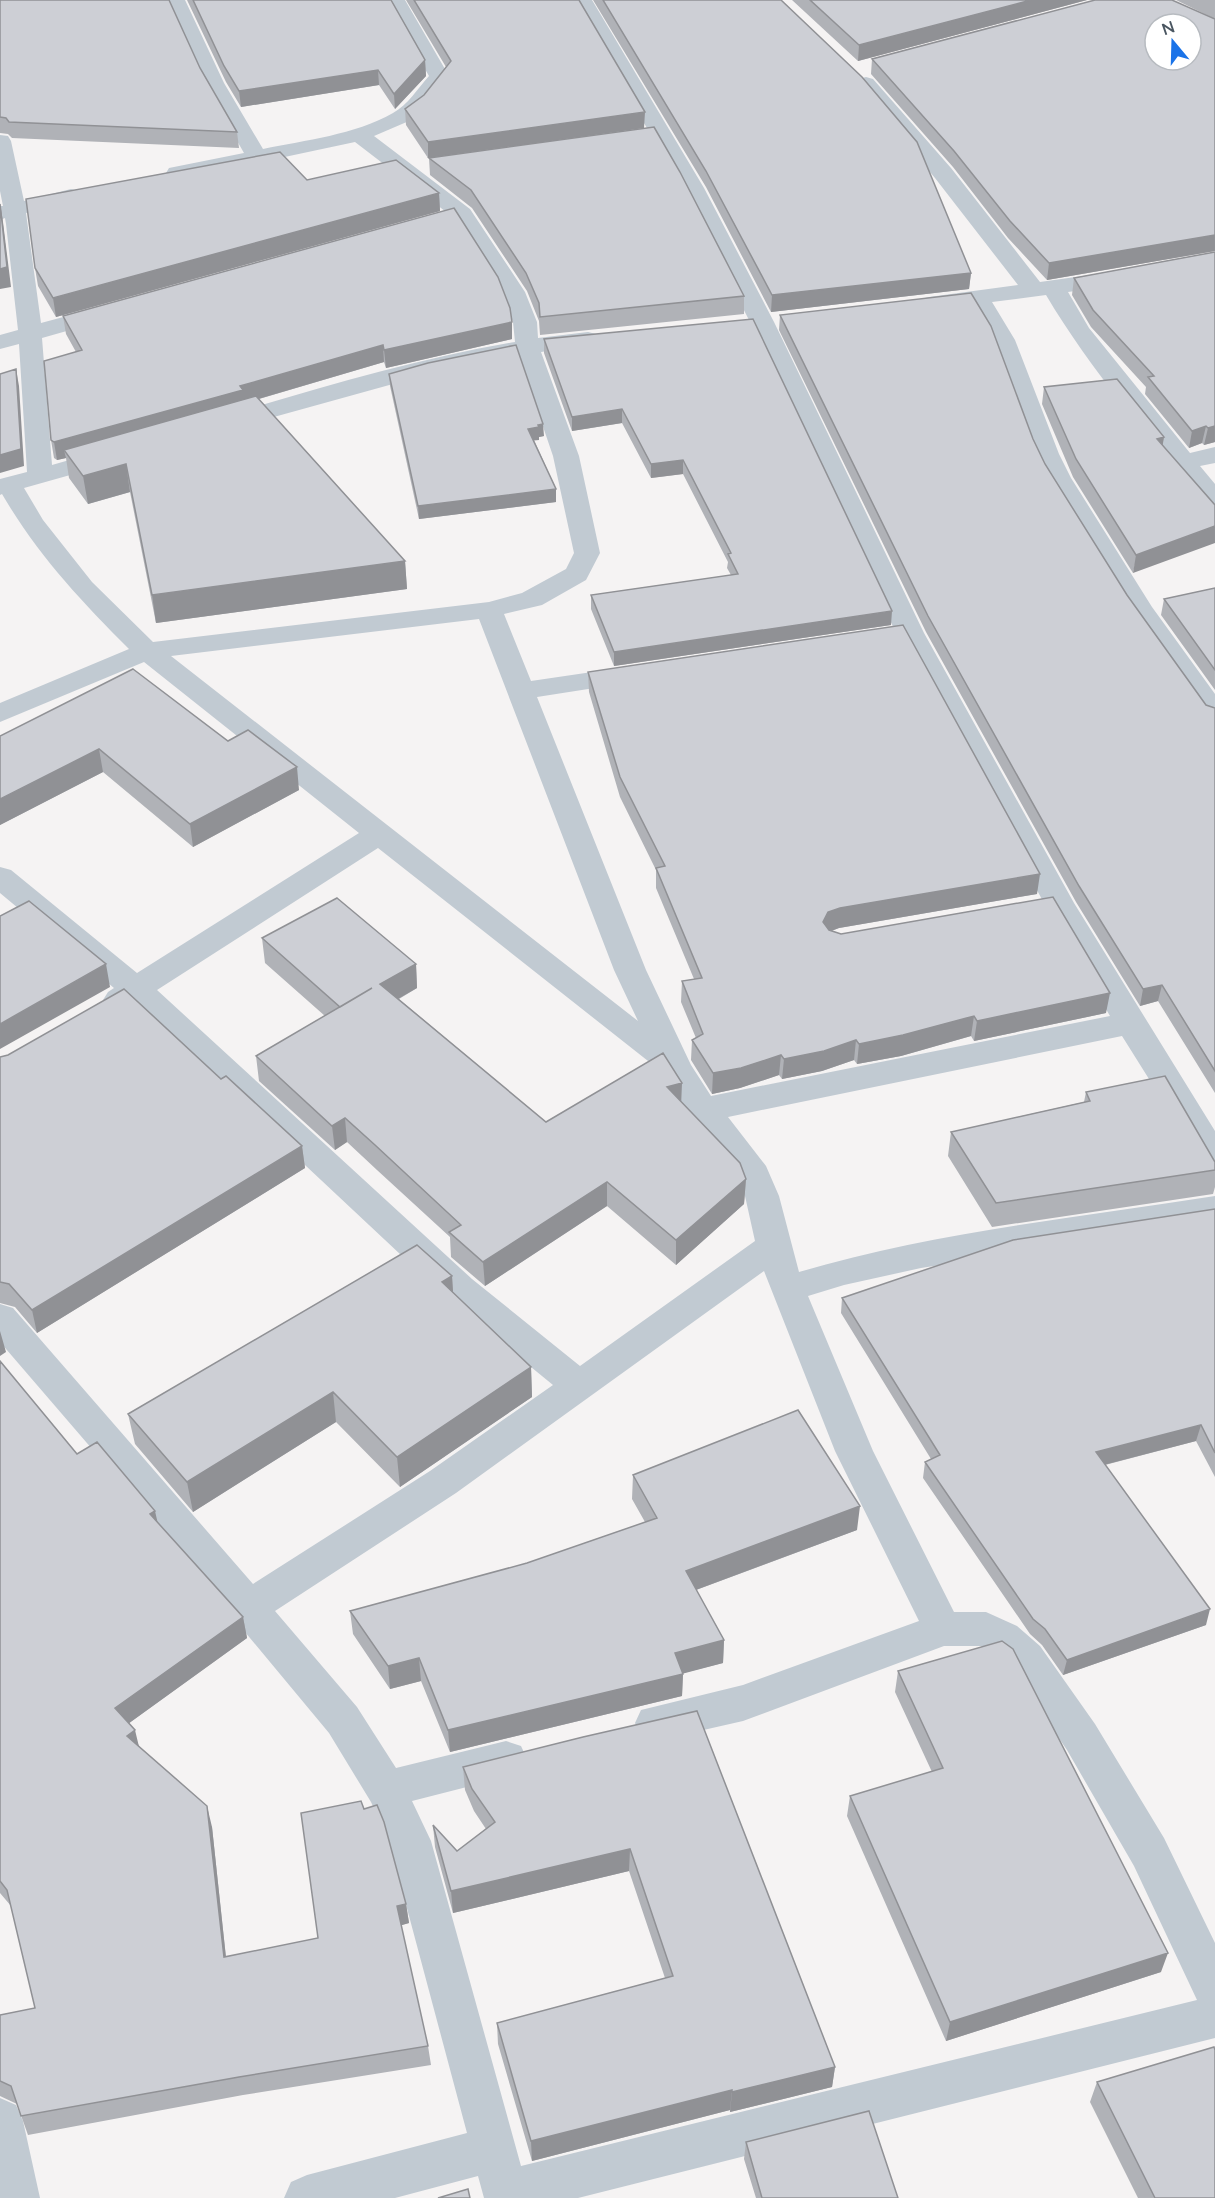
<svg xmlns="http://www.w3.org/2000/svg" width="1215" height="2198" font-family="Lato,sans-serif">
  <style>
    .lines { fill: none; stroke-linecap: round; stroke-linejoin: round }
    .minor { fill: #c1cad2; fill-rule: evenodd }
    .wall { fill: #b0b2b7 }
    .shaded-wall { fill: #909195 }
    .building { fill: #cdcfd5; stroke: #909195; stroke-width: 1.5; fill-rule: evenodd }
  </style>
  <rect width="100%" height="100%" fill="#f5f3f3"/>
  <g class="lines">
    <path class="minor" d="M165,0H185L224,83L263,149C306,140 354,135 393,113C408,105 418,88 429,76L385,0H405L449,76L423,109L409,121L374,136L470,209L525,292L537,322L538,338L588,332L596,334L600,339L596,344L541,352L579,456L600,553L586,580L542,605L504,614L531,681L633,666L643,668L647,674L643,680L633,682L537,697L646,970L691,1065L711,1096L1110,1016L1044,903L896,633L750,322L682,188L572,0H592L704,188L774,322L924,633L1074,903L1215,1131V1174L1203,1171L1181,1130L1122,1036L728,1117L766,1166L779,1196L799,1272C934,1232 1076,1218 1215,1196V1222L921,1268L844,1285L808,1296L873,1451L954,1612H986L1017,1626L1040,1646L1095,1724L1164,1838L1215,1943V2038L578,2198H484L478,2176L395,2198H284L291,2182L307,2175L467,2133L389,1841L371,1802L329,1733L111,1471L0,1342V1304L13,1308L253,1584L430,1471L553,1385L448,1299L134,1005L119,1011L108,1008L103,1000L108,992L114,988L0,893V867L11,870L137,973L359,833L144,662L0,722V703L129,649C80,600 37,554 2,494L0,495V479L27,472L19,344L0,349V335L18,330L6,224L5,218L0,220V206H3L0,191V135L8,136L11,141L24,201L71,189L79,191L82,196L79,201L26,213L41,323L108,305L116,307L120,312L116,317L42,338L52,465L111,448L120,451L124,456L120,461L24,488L43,520L92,582L153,642L489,602L522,593L566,569L574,553L553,456L519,356L411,379L227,430L218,428L215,423L218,418C316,389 414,359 515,342L513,322L501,292L454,218L355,142L177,180L169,178L166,173L169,168L244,153L204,83ZM479,619L614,970L638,1021L171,656ZM378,848L662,1072L691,1118L735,1172L745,1196L755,1241L580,1366L472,1279L157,990ZM764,1271L835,1451L919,1621L743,1685L641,1710L635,1723L641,1736L655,1741L743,1721L944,1646H981L1012,1670L1067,1750L1134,1866L1197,2000L521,2166L431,1841L412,1801L506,1777L521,1772L527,1759L521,1746L506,1741L396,1768L357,1707L275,1611L456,1493Z
      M866,77L873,79L951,168L1040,282L1118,271L1126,273L1129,278L1126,283L1118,285L1068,292L1089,328L1190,453L1215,447V463L1200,466L1215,484V508L1206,505C1150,438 1091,371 1046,295L992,302L1015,340L1059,454L1071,478L1152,607L1215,694V723L1205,720L1126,609L1045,478L1033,454L991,340L971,305L929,311L921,309L917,304L921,299L929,297L1018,285L935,178L859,87L856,83L859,79Z
      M0,2098L16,2105L23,2121L40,2198H0Z"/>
  </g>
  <path class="wall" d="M0,0L200,68L237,132L239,148L12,138L8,134L0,133Z
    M187,0H391L425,60L426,76L395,109L379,85L241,107L226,82Z
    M406,0H579L644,128L428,158L406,125L405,109L424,95L446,67Z
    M593,0H781L971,273L969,289L771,312L706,187Z
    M792,0H1087L858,61Z
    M1176,0H1215V19Z
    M1215,19V251L1047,280L1008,238L953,167L871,74L872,59Z
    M429,158L744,296V314L540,335L539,321L527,291L472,208L430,175Z
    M307,180L439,193L440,211L56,317L38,286L35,268Z
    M1215,252V442L1204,445L1202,443L1189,448L1145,394L1146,387L1091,327L1072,295L1074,278Z
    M780,315L1033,439L1045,464L1127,595L1206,705L1215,708V1093L1158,1001L1140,1006L1076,902L926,632L779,330Z
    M63,316L512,339L386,368L384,362L259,399L405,561L407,589L156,623L130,492L88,504L69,478L66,458L57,460L54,458L51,440L76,352L66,334Z
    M544,339L891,625L614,666L591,609V595L731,575L727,568L728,562L683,474L651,478L622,423L572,431L544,353Z
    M389,374L544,436L539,437V440H534L556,489V502L419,519L390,386Z
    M1044,387L1164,437L1133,573L1073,477L1042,404Z
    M1215,588V690L1161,615L1164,599Z
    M588,672L1037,894L839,928L831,931L1106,1013L974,1041L971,1036L901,1056L857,1064L854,1060L822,1071L782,1079L779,1075L740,1088L712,1094L691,1060L692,1040L696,1038L681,1002L682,981L694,979L656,888V870L620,797L589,692Z
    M0,736L228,741L299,790L193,847L103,772L0,825Z
    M262,938L416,964L417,988L399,999L546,1122L682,1102L746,1179L744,1204L676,1265L607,1206L485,1286L451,1257L450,1237L377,1170L347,1142L335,1150L259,1081L256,1056L325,1016L265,963Z
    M0,1057L221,1079L302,1146L305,1168L37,1333L15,1307L0,1303Z
    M1086,1092L1215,1162V1187L1213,1194L992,1227L948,1156L951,1132L1084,1102Z
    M1215,1209V1477L1196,1441L1105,1465L1206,1625L1063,1675L1042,1645L1030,1634L923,1478L925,1462L931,1459L841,1313L842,1298Z
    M452,1276L453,1292L531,1367L532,1397L400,1487L336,1422L193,1512L135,1444L128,1414Z
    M0,1361L77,1454L157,1523L243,1617L247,1638L129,1723L139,1746L212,1827L226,1957L318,1938L364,1809L406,1904L409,1923L401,1925L428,2046L431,2065L243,2095L28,2135L17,2104L0,2096V2015L35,2008L11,1906L0,1893Z
    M633,1475L857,1530L696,1590L724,1640L723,1663L683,1673L682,1696L450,1752L421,1681L390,1689L353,1634L350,1611L527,1563L645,1522L632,1499Z
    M898,1671L1161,1972L946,2041L847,1816L850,1796L932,1772L895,1692Z
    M583,1737L835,2067L832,2087L730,2112V2110L532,2161L498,2044L497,2023L665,1978L629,1871L453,1913L435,1847L433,1825L457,1851L486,1829L474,1811L465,1790L463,1767Z
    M1097,2082L1215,2198H1138L1090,2102Z
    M746,2142L898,2198H756L744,2159Z"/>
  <path class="shaded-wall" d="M1031,0H1087L858,61L859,45Z
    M425,60L426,76L395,109L394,94Z
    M378,70L379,85L241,107L239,91Z
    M645,112L644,128L428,158V142Z
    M439,193L440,211L56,317L53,298Z
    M0,203L3,222L11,287L0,289Z
    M1215,235V251L1047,280L1049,263Z
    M971,273L969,289L771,312L772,295Z
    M512,322V339L386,368L384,350Z
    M383,345L384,362L245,403L64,450L66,458L57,460L54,442L240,386Z
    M16,369L19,386L24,466L0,473V455Z
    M622,409V423L572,431V417Z
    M543,424L544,436L539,437V440L529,441L528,429L538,425Z
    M1206,426L1202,443L1189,448L1192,431Z
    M1215,426V442L1204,445L1208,428Z
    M1164,437L1161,455L1157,439Z
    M683,460V474L651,478V464Z
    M126,464L130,492L88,504L83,476Z
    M556,489V502L419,519L418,506Z
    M1215,526V543L1133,573L1136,555Z
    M405,561L407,589L156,623L152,595Z
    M892,611L891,625L614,666V652Z
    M99,749L103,772L0,825V799Z
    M297,767L299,790L193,847L190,824Z
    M1040,874L1037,894L839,928L826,933L823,922L828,912L840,908Z
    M106,964L110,987L0,1049V1024Z
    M416,964L417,988L382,1008L380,984Z
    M1162,985L1158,1001L1140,1006L1143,989Z
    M1110,993L1106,1013L974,1041L977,1021Z
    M974,1016L971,1036L901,1056L857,1064L859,1044Z
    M856,1040L854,1060L822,1071L782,1079L784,1059Z
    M781,1055L779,1075L740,1088L712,1094L713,1073Z
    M682,1083L681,1107L667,1087Z
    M345,1118L347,1142L335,1150L332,1126Z
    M302,1146L305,1168L37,1333L32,1310Z
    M746,1179L744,1204L676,1265V1240Z
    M607,1182V1206L485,1286L483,1262Z
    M452,1276L454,1307L442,1282Z
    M0,1331L6,1352L0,1356Z
    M531,1367L532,1397L400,1487L397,1457Z
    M333,1392L336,1422L193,1512L187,1482Z
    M1201,1425L1196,1441L1092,1468L1096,1452Z
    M860,1506L857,1530L685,1594L686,1571Z
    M155,1511L160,1533L150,1514Z
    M1210,1609L1206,1625L1063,1675L1067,1660Z
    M243,1617L247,1638L121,1729L115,1708Z
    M724,1640L723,1663L674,1676L675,1653Z
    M419,1658L421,1681L390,1689L388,1666Z
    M683,1674L682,1696L450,1752L448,1730Z
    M135,1730L140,1751L127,1736Z
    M207,1806L212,1827L228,1977L224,1957Z
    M630,1849L629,1871L453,1913L451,1891Z
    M406,1904L409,1923L399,1926L397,1906Z
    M1168,1953L1161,1972L946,2041L950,2022Z
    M835,2067L832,2087L730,2112L732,2092Z
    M732,2090L730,2110L532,2161L531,2141Z"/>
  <path class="building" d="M0,0H169L200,68L237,132L9,122L6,118L0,117Z
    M193,0H391L425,60L394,94L378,70L239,91L224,66Z
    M414,0H579L645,112L428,142L405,109L424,95L451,61Z
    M603,0H781L862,77L917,142L971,273L772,295L706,171Z
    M810,0H1031L859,45Z
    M1095,0H1172L1215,19V235L1049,263L1010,221L954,151L872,59ZM1155,24H1191V60H1155Z
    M654,127L680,172L744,296L540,317L539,303L526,273L471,190L429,158Z
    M280,152L307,180L396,160L439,193L53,298L35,268L26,199Z
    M0,204L7,267L0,269Z
    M454,208L498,277L510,308L512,322L384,350L383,345L240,386L243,390L54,442L51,440L44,361L82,350L63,316Z
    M1215,252V426L1208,428L1206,426L1192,431L1148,377L1154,376L1093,310L1074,278Z
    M971,293L991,326L1033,439L1045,464L1127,595L1206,705L1215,708V1071L1162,985L1143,989L1079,886L928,616L780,315Z
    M753,319L892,611L614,652L591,595L738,574L728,554L731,553L683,460L651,464L622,409L572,417L544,339Z
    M516,345L543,424L538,425L539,427L528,429L556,489L418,506L389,374L428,363Z
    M16,369L21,449L0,455V374Z
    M1117,379L1164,437L1157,439L1215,505V526L1136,555L1076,459L1044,387Z
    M256,396L405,561L152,595L126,464L83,476L64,450Z
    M1215,588V670L1164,599Z
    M903,625L1040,874L840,908L828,912L823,922L829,930L841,934L1053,897L1110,993L977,1021L974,1016L903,1035L859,1044L856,1040L824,1051L784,1059L781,1055L741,1068L713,1073L692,1040L703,1034L682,981L702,978L656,868L665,866L620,777L588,672Z
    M133,669L228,741L248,730L297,767L190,824L99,749L0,799V736Z
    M337,898L416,964L380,984L546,1122L663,1053L682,1083L667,1087L740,1163L746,1179L676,1240L607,1182L483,1262L449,1232L461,1225L375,1145L345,1118L332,1126L256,1056L372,988L340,1007L262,938Z
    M29,901L106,964L0,1024V916Z
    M124,989L221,1079L226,1076L302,1146L32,1310L9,1284L0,1282V1057L8,1055Z
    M1165,1076L1215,1162V1170L996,1203L951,1132L1090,1101L1086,1092Z
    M1215,1209V1453L1201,1425L1096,1452L1210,1609L1067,1660L1045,1629L1033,1619L925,1462L940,1455L842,1298L1013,1240Z
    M417,1245L452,1276L442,1282L531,1367L397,1457L333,1392L187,1482L128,1414Z
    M0,1361L77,1454L97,1442L155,1511L150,1514L243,1617L115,1708L135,1730L127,1736L207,1806L224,1957L318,1938L301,1813L361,1801L364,1809L377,1805L384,1822L406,1904L397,1906L428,2046L239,2077L21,2116L11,2086L0,2081V2015L35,2008L7,1890L0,1881Z
    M798,1410L860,1506L686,1571L724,1640L675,1653L683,1674L448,1730L419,1658L388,1666L350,1611L527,1563L657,1518L633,1475Z
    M1002,1641L1013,1649L1168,1953L950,2022L850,1796L943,1768L898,1671Z
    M697,1711L835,2067L732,2092V2090L531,2141L497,2023L673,1976L630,1849L451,1891L433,1825L457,1851L495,1822L472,1789L463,1767L583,1737Z
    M1214,2047L1215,2050V2198H1155L1097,2082Z
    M869,2111L898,2198H762L746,2142Z
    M468,2189L470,2198H438Z"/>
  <g transform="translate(1173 42) rotate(341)"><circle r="28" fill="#ffffff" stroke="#b7bbc0" stroke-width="1.5"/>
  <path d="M0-4.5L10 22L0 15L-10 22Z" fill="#1a73e8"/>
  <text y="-9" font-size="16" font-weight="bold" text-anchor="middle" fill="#4a5661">N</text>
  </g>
</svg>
